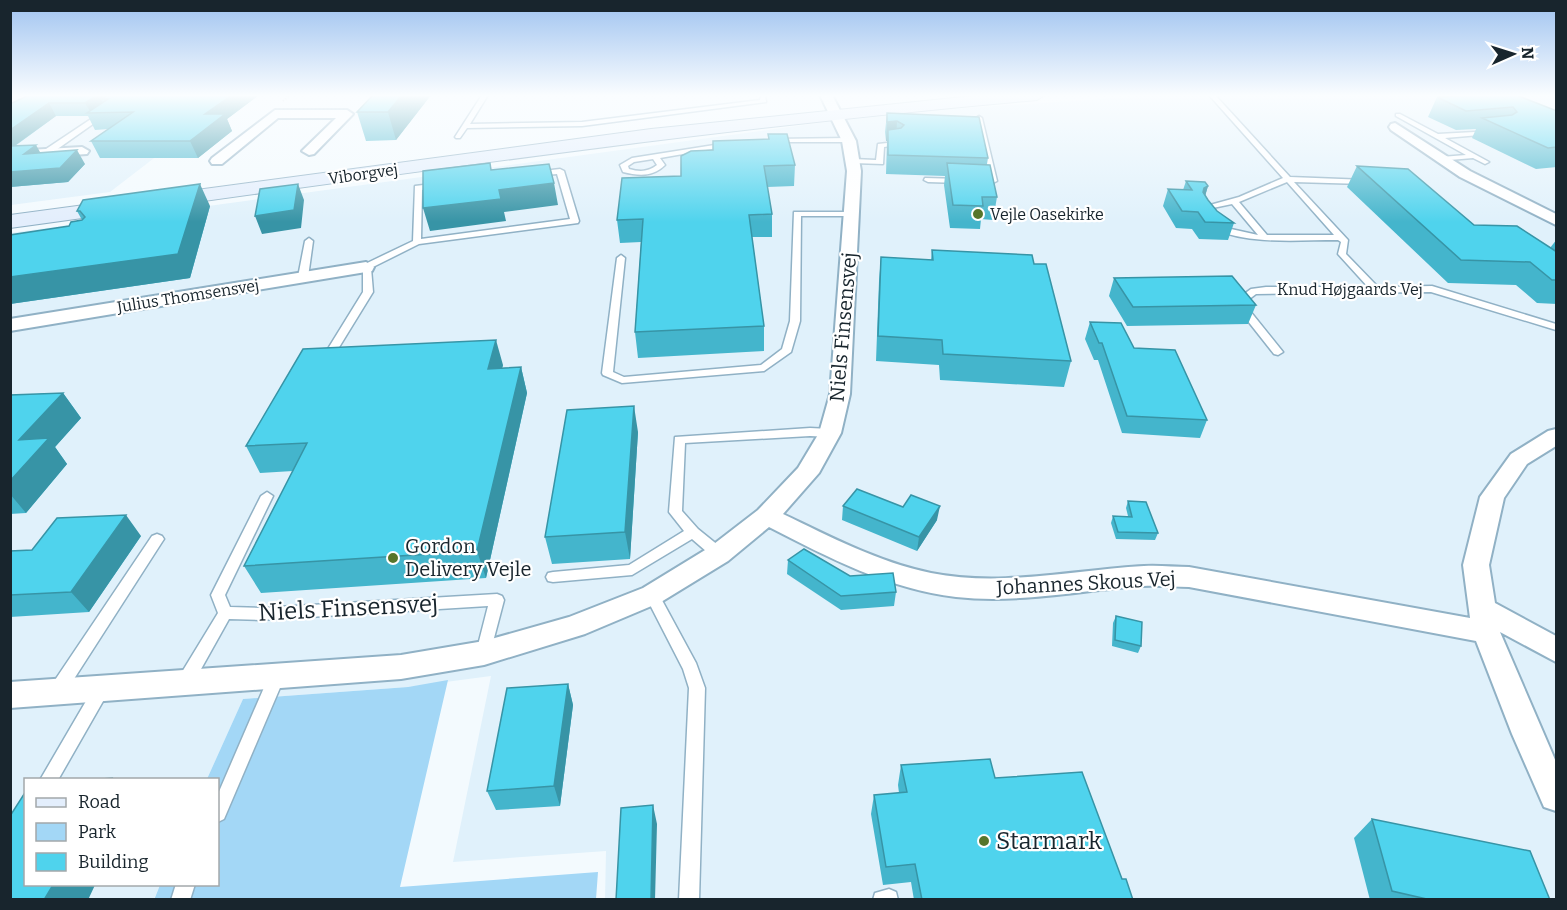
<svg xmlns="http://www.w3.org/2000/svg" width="1567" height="910" font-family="Bitter,serif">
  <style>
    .built { fill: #e0f1fb }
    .green { fill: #a3d7f6 }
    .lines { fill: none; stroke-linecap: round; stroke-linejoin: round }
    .lane-casing { stroke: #90b1c5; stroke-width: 3 }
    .street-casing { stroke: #90b1c5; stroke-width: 4 }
    .secondary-casing { stroke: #90b1c5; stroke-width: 2 }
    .path { stroke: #a1aab0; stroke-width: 2; stroke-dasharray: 1 2; stroke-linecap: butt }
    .lane { fill: #fff; fill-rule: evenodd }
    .street { fill: #fff; fill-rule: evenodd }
    .secondary { fill: #e3eefc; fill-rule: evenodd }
    .wall { fill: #44b5cc }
    .shaded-wall { fill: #3794a6 }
    .building { fill: #4fd3ed; stroke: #3794a6; stroke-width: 1.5 }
    .poi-dot { fill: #56752b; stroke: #fff; stroke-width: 2 }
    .labels { text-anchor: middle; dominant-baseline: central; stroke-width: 4.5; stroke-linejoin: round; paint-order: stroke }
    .far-street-label { font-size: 16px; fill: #18252d; stroke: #fff }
    .far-poi-label { font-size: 16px; fill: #18252d; stroke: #fff; text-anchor: start }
    .street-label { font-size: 20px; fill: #18252d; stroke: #fff }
    .poi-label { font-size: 20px; fill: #18252d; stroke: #fff; text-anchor: start }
    .near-street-label { font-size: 24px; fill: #18252d; stroke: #fff }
    .near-poi-label { font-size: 24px; fill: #18252d; stroke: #fff; text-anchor: start }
  </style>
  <rect width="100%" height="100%" fill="#f3fafe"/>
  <path class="built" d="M10,95H236L110,192L11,205Z
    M1161,95H1556V899H605L606,851L453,862L491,676L408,687L243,699L207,779L26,780V884L160,885L154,899H11L10,233L892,113Z"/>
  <path class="green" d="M448,680L400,887L598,872L596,899L154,900L160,885L218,884V780L207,779L243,699L408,687Z"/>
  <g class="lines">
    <defs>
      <path id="lane" d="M127,95H134L49,155H43V151Z
        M482,95H488L470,124L582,122L760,100L761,95H765L766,102L582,126L467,128L460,138H456L455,137Z
        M1209,95H1215L1290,177L1367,180V184H1364L1294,182L1348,240L1346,254L1378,287L1432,286L1556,324V330L1431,292L1256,294L1248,300L1250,311L1283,352L1278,355L1274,354L1240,311V297L1251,289L1266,287H1368L1338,254L1341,242L1338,240C1296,240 1253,245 1213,229V225L1258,235L1232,204L1208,209L1210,212L1206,214L1199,208L1239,197L1283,178ZM1287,182L1334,235H1267L1239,202Z
        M1396,114H1400L1438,134L1493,131V133L1491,134L1445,138L1489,162L1485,164L1473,158L1438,161V157H1441L1466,155L1396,116Z
        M979,116L982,118L997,181L993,183L989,181L976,118Z
        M774,139L848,138L851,140L848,142H772L771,141Z
        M896,142L900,144L898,145L884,147L883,164L853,163L849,161L853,159L876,160L878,144Z
        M727,143L731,145L729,146L660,158L665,165C653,177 639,176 623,172L620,165L632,158ZM653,159L657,165C648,172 640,172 629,169L628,166L634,162Z
        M560,169L564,171L579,221L578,223L419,244L371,268L373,292L330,362H322L321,360L363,292V265L413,241L415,186L440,183L444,185L422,190L421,239L570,219L557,174L534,176L530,174L534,172Z
        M925,178L960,179L964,181L960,183L928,182L924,180Z
        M794,212H852L856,214L852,216H801L800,321L791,352L764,371L622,383L603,375L602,373L617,258L621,255L625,258L613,372L624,377L761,365L782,349L790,321Z
        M309,238L313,241L308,277L303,280L298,277L305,241Z
        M810,428L830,429L836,433L830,437L810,436L685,443L682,511L698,529L724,550L726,554L724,558H714L692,539L632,575L553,582L548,581L546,577L548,573L553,572L629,565L684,531L669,512L675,437Z
        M267,492L273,496L225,595L230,607L260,608L497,594L502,596L504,600L489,657L484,659L479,657L476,653L488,606L260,620L229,619L191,687L185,689L179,687L177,682L179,677L218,613L211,595L261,496Z
        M157,534L162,536L164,539L162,542L63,696L57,698L51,696L49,691L51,686L152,536Z
        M652,589L657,591L696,663L705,688L699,900H679L689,688L683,669L645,595L647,591Z
        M277,669L282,671L285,676L224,819L218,822V794L269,676L272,671Z
        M102,682L108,684L110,689L58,780H40L96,684Z
        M176,884H195L190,900H171Z
        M889,889L896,892L898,900H873L875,893Z"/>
      <path id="street" d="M820,95H832L856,141L861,171L850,394L841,433L819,473L783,514C831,537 878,562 931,573C1001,587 1073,570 1144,566C1159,565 1174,567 1189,567L1470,618L1463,565L1480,497L1511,454L1548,431L1556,429V446L1527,464L1504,498L1489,565L1495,603L1556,636V662L1500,632L1556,762V811L1544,807L1512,734L1476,641L1189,587C1174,587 1159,585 1143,586C1081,590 1019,604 956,597C889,589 829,558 769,527L728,561L661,602L585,634L484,665L401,679L10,708V682L401,655L484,641L569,617L643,588L710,547L758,510L798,468L819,433L830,394L847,171L842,141Z
        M275,110H347L353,114L314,154L309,155L302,151L336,118H278L222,164H212L210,161L212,158Z
        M1395,123L1470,171L1556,214V225L1460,177L1391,130L1389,127L1391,124Z
        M82,147L89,151L87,154L10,159V151Z
        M366,262L374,267L372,271L10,331V319Z"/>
      <path id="secondary" d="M983,95H1045L1037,100C693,130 352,181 10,228V215L651,129Z"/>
    </defs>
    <use href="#lane" class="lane-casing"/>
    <use href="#street" class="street-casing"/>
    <use href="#secondary" class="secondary-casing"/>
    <path class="path" d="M637,95H673
      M283,101L290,95"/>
    <use href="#lane" class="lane"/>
    <use href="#street" class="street"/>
    <use href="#secondary" class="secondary"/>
  </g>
  <path class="wall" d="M29,95H259L227,119L232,131L198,158H100L91,141L108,129L95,130L88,116H56L15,146L85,164L68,182L10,187V104Z
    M431,95L396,140L366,141L357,112Z
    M1437,97L1557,111V167L1536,169L1472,138L1476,129L1456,130L1428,117Z
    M887,113L988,158L987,164L997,197L993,220L981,219L980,229L950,228L944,185L945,176L886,174L887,141H886L885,132Z
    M768,134L795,165L794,186L767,187L772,214V237H752L764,326V351L638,358L635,332L641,242L620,243L617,220L681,176L713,150L768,139Z
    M1357,166L1474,225L1550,248L1557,239V304L1537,303L1516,285L1448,283L1347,187Z
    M1186,181L1208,186L1205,196L1217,211L1234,223L1228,240L1199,239L1192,229L1176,228L1163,206L1168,189L1183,190Z
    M210,206L190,278L10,304V235L69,226L82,220L77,211Z
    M932,250L1034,264L1071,361L1064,387L940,380L939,365L876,361L879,281L881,257L931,260Z
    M1114,278L1256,305L1248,324L1127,326L1109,296Z
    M1090,322L1134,348L1207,420L1200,438L1122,433L1098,360H1094L1085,339Z
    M503,365L502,368L521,367L527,393L486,578L261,593L244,566L293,471L260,473L246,446Z
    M63,393L81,418L55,447L67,464L26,513L10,514V395Z
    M638,432L630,559L552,564L545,537Z
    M1128,501L1158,533L1155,540L1116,539L1111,523L1113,516H1128L1126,508Z
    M843,506L937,520L917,551L842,520Z
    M141,536L89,612L10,617V551L32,550Z
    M788,560L850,576L896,592L894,606L841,610L787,574Z
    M1116,616L1141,646L1138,653L1112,646L1113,623Z
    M568,684L573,705L560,806L496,810L487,791Z
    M901,765L995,778L1122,879L1133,900H914L911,882L883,885L871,814L874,795L899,793L898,785Z
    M1372,819L1550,900H1370L1354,838Z"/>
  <path class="shaded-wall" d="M98,95H123L108,99H101L105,107L91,113L85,103Z
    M232,95H259L227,119L232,131L198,158L190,141L205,114Z
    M402,95H431L396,140L388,112Z
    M49,103L56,116L10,149V130Z
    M897,121L896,140L888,130L887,141H886L887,122Z
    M36,145L44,159L24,154Z
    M77,150L85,164L68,182L10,187V172Z
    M554,183L558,205L504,212L506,221L430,231L423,208L499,190Z
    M200,184L210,206L190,278L10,304V277Z
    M298,184L304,200L301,228L262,234L255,216Z
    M1208,186L1203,203L1198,205L1204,188Z
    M496,340L503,365L495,395L488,369Z
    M521,367L527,393L486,578L477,551Z
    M63,393L81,418L55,447L67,464L26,513L10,494V481L19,440Z
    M634,406L638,432L630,559L625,532Z
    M940,506L937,520L917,551L919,537Z
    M126,515L141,536L89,612L71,592Z
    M568,684L573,705L560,806L554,786Z
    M653,805L657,824L655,900H651Z
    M53,885H95L88,900H44Z"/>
  <path class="building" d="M29,95H98L85,103H49L10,130V104Z
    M108,95H232L205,114H225L190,141H91L133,112L87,113L108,99H101Z
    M373,95H402L388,112H357Z
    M1473,95H1516L1557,111V147L1548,148L1482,118L1512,115L1517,112L1513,107L1466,111L1437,97Z
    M887,113L979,117L988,158L888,155V130L901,128L904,125L897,121L887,122Z
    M768,134H787L795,165L764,166L772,214L749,215L764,326L635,332L643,219L617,220L622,178L681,176V156L691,151L713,150V141L769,139Z
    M36,145L24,154L77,150L60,168L10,172V146Z
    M490,163L491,170L549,164L554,183L499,190L501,199L423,208V171Z
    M947,163L990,165L997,197H982L983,206L953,205Z
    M1357,166L1408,169L1474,225L1517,226L1557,252V280H1552L1530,262L1461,260Z
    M1186,181L1205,182L1208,186L1204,188L1203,192L1208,200L1217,211L1234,223L1205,222L1198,212L1182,211L1168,189L1192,190Z
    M200,184L178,254L10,277V235L69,226L71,222L82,220L85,217L80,211H77L83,200Z
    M298,184L294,210L255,216L260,189Z
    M932,250L1032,255L1034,264H1046L1071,361L943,354L942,340L878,336L881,257L933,260Z
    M1232,276L1256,305L1133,307L1114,278Z
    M1090,322L1121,323L1134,348L1175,350L1207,420L1127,416L1102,343H1099Z
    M496,340L488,369L521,367L477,551L244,566L307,443L246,446L303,349Z
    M63,393L19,440L49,438L10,481V395Z
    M634,406L625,532L545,537L567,410Z
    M857,489L903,507L911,495L940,506L919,537L843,506Z
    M1128,501L1146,502L1158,533L1118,532L1113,516L1132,517Z
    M126,515L71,592L10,595V551L32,550L57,518Z
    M804,549L850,576L893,573L896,592L841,596L788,560Z
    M1116,616L1142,622L1141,646L1115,640Z
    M568,684L554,786L487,791L507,688Z
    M990,759L995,778L1082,772L1122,879H1126L1133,900H922L915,864L886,867L874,795L907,792L901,765Z
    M112,778L111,780H90Z
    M26,791V885H53L44,900H10V816Z
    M653,805L651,900H616L621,808Z
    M1372,819L1530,851L1550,900H1431L1392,891Z"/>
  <linearGradient id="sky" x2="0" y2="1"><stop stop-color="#9fc3f0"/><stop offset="0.43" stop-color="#fafdff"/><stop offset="1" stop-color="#fafdff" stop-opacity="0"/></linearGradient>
  <rect width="1567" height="222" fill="url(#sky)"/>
  <g class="poi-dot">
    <circle cx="978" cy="214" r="6"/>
    <circle cx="393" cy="558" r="6"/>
    <circle cx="984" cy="841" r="6"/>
  </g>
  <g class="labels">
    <g class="far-street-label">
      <text transform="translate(363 174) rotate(-8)">Viborgvej</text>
      <text x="1350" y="289">Knud Højgaards Vej</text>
      <text transform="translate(188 296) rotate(-9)">Julius Thomsensvej</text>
    </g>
    <g class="far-poi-label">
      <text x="990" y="214">Vejle Oasekirke</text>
    </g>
    <g class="street-label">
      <text transform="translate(843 327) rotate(-85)">Niels Finsensvej</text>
      <text transform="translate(1086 583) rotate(-3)">Johannes Skous Vej</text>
    </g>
    <g class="poi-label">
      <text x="405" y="546">Gordon<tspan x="405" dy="23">Delivery Vejle</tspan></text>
    </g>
    <g class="near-street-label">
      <text transform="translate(348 608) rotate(-3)">Niels Finsensvej</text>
    </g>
    <g class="near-poi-label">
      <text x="996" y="841">Starmark</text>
    </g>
  </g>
  <rect width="1567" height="910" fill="none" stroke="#18252d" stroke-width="24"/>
  <rect x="24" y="778" width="195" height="108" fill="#ffffff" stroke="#a3a8ab" stroke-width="1.5"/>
  <rect x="36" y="798" width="30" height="9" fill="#e3eefc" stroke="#a3a8ab" stroke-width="1.5"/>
  <text x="78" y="808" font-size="18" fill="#18252d">Road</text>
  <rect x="36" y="823" width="30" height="18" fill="#a3d7f6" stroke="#a3a8ab" stroke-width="1.5"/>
  <text x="78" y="838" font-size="18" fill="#18252d">Park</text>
  <rect x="36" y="853" width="30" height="18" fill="#4fd3ed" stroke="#a3a8ab" stroke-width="1.5"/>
  <text x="78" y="868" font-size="18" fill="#18252d">Building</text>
  <g transform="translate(1513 54) rotate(87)" stroke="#ffffff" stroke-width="4.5" paint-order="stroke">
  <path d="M0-4.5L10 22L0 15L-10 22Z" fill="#18252d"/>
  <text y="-9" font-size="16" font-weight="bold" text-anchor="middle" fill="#18252d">N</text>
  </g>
</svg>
